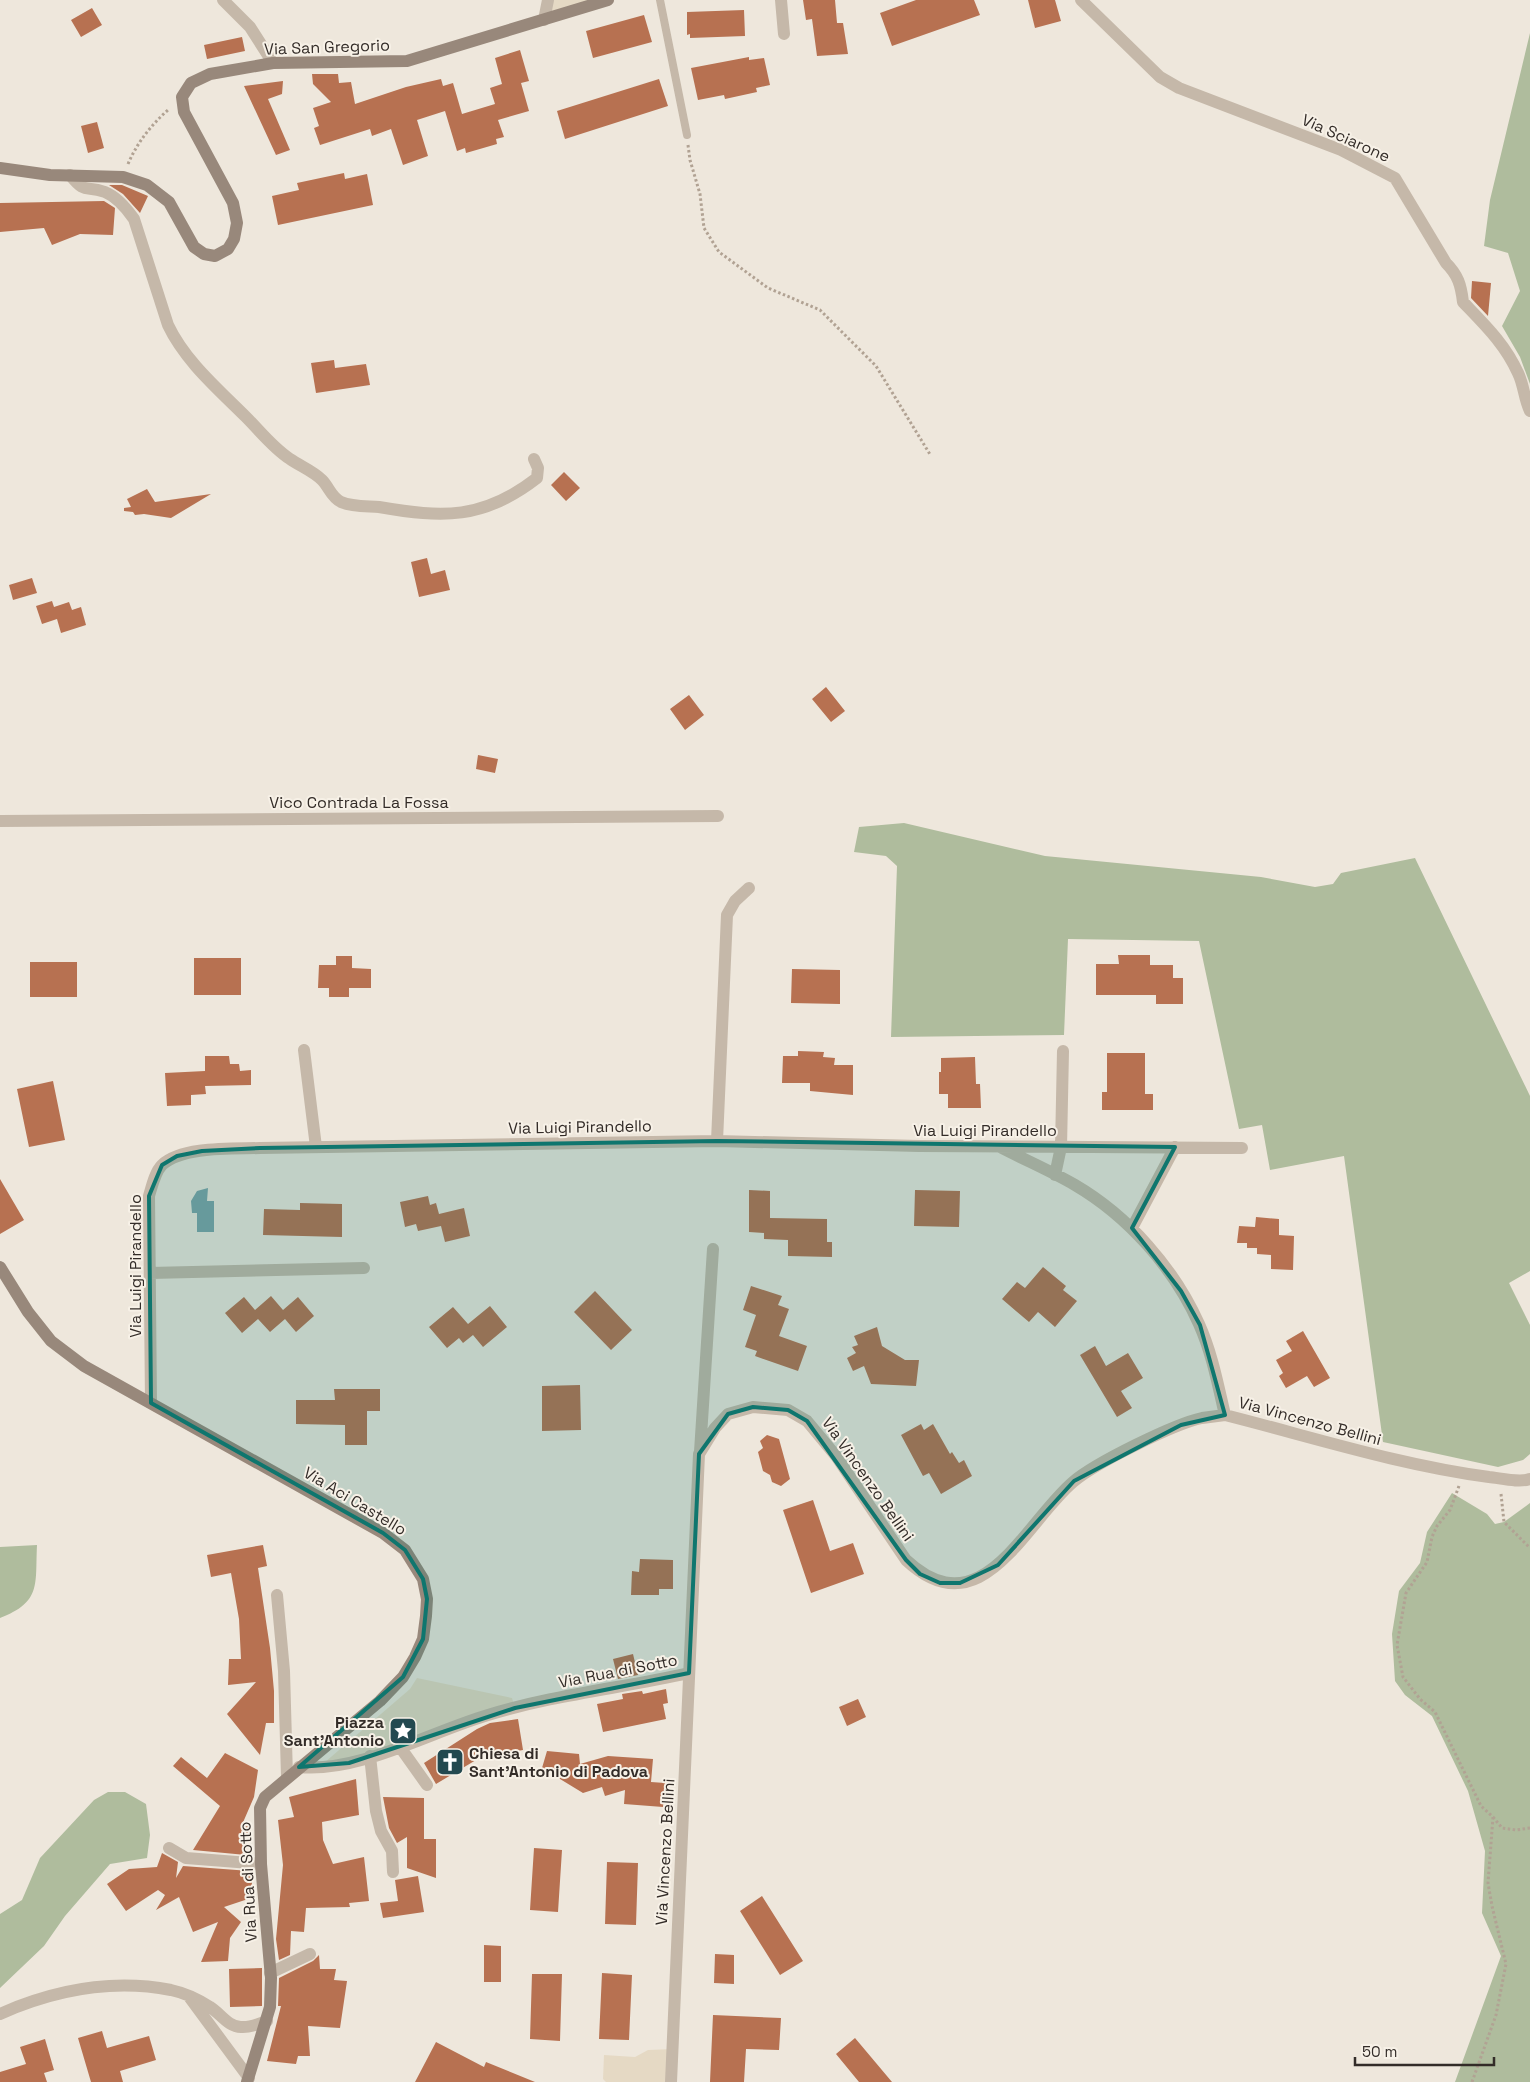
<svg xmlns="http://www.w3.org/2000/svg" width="1530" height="2082" font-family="'Space Grotesk',sans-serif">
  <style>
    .green { fill: #afbc9d }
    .plaza { fill: #e5d9c4 }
    .water { fill: #7ea3a8 }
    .building { fill: #b77151 }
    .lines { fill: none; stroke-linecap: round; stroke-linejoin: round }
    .path { stroke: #b1a293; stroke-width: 3; stroke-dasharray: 2.5 2.5; stroke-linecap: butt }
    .lane { stroke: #c5b8a9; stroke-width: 8 }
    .street { stroke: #c5b8a9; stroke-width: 12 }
    .secondary { stroke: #98887b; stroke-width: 12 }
    .marked { fill: #0f766e; fill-opacity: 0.2; stroke: #0f766e; stroke-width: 4; stroke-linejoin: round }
    .labels { text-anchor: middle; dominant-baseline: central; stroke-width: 4; stroke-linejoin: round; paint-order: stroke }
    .street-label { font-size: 16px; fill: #332c28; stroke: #f7f1e7 }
    .poi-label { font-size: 16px; font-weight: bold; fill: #332c28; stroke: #f7f1e7; text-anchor: end }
  </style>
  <rect width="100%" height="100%" fill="#eee7dc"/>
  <path class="green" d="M1530,33V384L1520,357L1502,326L1520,291L1508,253L1484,246L1490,200Z
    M904,823L1045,856L1261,877L1315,887L1333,884L1341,873L1415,858L1530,1096V1271L1509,1283L1530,1325V1454L1523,1460L1498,1467L1383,1442L1344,1156L1270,1170L1262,1125L1239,1129L1199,941L1068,939L1064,1035L891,1037L897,866L886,856L854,852L859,827Z
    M1452,1493L1487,1514L1495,1524L1504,1522L1530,1503V2082H1455L1501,1956L1482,1913L1485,1851L1468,1791L1432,1716L1405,1695L1395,1681L1392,1634L1399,1591L1420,1563L1427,1532Z
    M37,1545C35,1584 42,1602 0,1618V1547Z
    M108,1792H125L146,1804L150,1835L147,1858L110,1864L65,1916L44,1946L0,1988V1914L22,1900L40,1858L94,1800Z"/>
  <path class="plaza" d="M548,0H608L544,20Z
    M417,1678L512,1698L515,1708L317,1769L410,1689Z
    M673,2049L671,2082H606L603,2079L604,2055L635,2057L648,2050Z"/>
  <path class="water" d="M208,1188L207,1201H214V1232H197V1213H192L191,1201L197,1191Z"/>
  <path class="building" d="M803,0H835L837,23H843L848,54L817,56L812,19L806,20Z
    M916,0H974L980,15L892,46L880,13Z
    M1028,0H1055L1061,21L1035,28Z
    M92,8L102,25L81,37L71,20Z
    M744,10L745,36L690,38V34L687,35V12Z
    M644,15L652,42L593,58L586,31Z
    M242,37L245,51L207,59L204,45Z
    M520,50L529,81L521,83L529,111L498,120L504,137L496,139L497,144L466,153L465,148L457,151L445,111L417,120L428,156L403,165L391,129L372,136L370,129L320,145L314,128L319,126L313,108L331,102L313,84L312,74H338L339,83L351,82L355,104L406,87L441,79L443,86L453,83L462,114L495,104L490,88L502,84L495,58Z
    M749,57V60L764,58L770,85L756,88L757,92L725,99L724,95L698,100L691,68Z
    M659,79L668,106L565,139L557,111Z
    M283,81L282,94L268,99L290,150L276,155L244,86Z
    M97,122L104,148L88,153L81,126Z
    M344,173L345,179L367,174L373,205L278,225L272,196L299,190L297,183Z
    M109,185H122L148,196L140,213L123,194Z
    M104,201L115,208L113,235L80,234L52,245L44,228L0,232V203Z
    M1472,281L1491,283L1488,316L1471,298Z
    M334,360L335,368L366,364L370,385L316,393L311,363Z
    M564,472L580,488L566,501L551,485Z
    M147,489L155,502L211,494L171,518L144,514L135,515L133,512L124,511V508L131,507L127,499Z
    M427,558L431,574L445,570L450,590L419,597L411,562Z
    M32,578L37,593L13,600L9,585Z
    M52,601L54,607L69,602L72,610L81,607L86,625L61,633L57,619L42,624L36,606Z
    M826,687L845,711L831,722L812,699Z
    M689,695L704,715L685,730L670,709Z
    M478,755L498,759L495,773L476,769Z
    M1118,955H1150V965H1173V978H1183V1004H1156V995H1096V964H1119Z
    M336,956H352V968L371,969V988H349V997H329V988H318L319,965H336Z
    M194,958H241V995H194Z
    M30,962H77V997H30Z
    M792,969L840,970V1004L791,1003Z
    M798,1051L824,1052L823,1057L835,1058L834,1065H853V1095L810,1091V1083H782L783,1056H798Z
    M1107,1053H1145V1094H1153V1110H1102V1092H1107Z
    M205,1056H229L230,1064H239L240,1071L251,1070V1085L205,1086L206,1094L191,1095V1105L167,1106L165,1073L205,1071Z
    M975,1057L976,1084H980L981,1108H948V1094H939V1072H941V1058Z
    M53,1081L65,1140L29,1147L17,1089Z
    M0,1179L24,1220L0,1234Z
    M749,1190L770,1191V1218L827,1219V1242H832V1257L788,1256V1240L764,1239V1233L749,1232Z
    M915,1190L960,1191L959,1227L914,1226Z
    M428,1196L430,1205L436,1203L439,1214L464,1208L470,1236L445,1242L441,1226L418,1231L416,1224L405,1227L400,1202Z
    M300,1203L342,1204V1237L263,1235L264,1209L300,1210Z
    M1256,1217L1279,1219V1235L1294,1236L1293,1270L1271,1269V1255L1257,1254V1248H1247V1243H1237L1239,1226L1255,1227Z
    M1043,1267L1066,1286L1063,1290L1077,1301L1055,1327L1038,1312L1029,1322L1002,1299L1017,1282L1025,1288Z
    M751,1286L782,1296L778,1305L789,1309L779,1336L807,1346L798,1371L755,1356L757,1351L745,1347L756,1315L743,1310Z
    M595,1291L632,1330L611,1350L574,1312Z
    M271,1296L283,1310L298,1297L314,1316L296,1332L285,1319L270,1332L258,1319L242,1333L225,1313L244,1297L255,1310Z
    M490,1306L507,1327L483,1347L473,1335L463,1343L459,1338L447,1348L429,1327L453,1307L468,1324Z
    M877,1327L882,1346L905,1360H919L916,1386L871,1384L864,1366L853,1371L847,1358L856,1353L852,1347L858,1345L854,1336Z
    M1303,1331L1330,1378L1314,1387L1307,1376L1286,1388L1279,1376L1283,1373L1276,1360L1292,1351L1286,1341Z
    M1095,1346L1106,1366L1128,1353L1143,1378L1121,1391L1132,1408L1117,1417L1080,1355Z
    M580,1385L581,1430L542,1431V1386Z
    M334,1389H380V1411H367V1445H345V1425L296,1424V1400H335Z
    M921,1424L924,1430L933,1424L950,1454L952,1452L959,1463L964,1460L972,1476L941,1494L929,1473L923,1476L901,1435Z
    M767,1435L779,1439L790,1479L781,1486L772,1482L770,1475L763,1471L758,1452L763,1448L760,1441Z
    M813,1500L830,1551L853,1543L864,1574L811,1593L783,1510Z
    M263,1545L267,1566L258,1568L270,1648L274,1691V1723H266L260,1755L227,1714L256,1682L228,1685L229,1659H241L239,1619L231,1573L211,1577L207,1555Z
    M640,1559L673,1560V1589H659V1595H631L632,1571L639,1572Z
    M633,1654L638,1675L618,1679L613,1659Z
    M666,1689L668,1703L663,1704L666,1719L603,1732L597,1704L623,1699L622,1694L642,1691L643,1694Z
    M858,1699L866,1717L847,1726L839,1707Z
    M518,1719L523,1750L489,1756V1757L476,1760L436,1784L424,1763L477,1729L490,1723Z
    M547,1751L579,1754L580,1764L608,1756L653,1759L651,1782L665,1783L663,1807L624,1804L625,1790L605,1796L602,1787L583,1793L542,1768Z
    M225,1753L258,1770L254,1797L241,1827L249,1826L246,1855L193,1850L220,1806L173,1766L181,1757L207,1778Z
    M356,1779L359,1815L322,1822L323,1840L333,1864L364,1857L369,1901L349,1903L350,1907L306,1908L304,1932L291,1931L290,1955L279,1960L276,1939L283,1865L278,1820L294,1817L289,1797Z
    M383,1797L424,1798V1839H436V1878L407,1868V1837L397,1843L389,1828Z
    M534,1848L562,1850L558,1912L530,1910Z
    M162,1853L178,1862L176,1878L183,1866L250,1871L254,1897L224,1907L241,1922L230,1938L228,1961L201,1962L218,1922L193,1932L179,1897L156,1910L165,1895L158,1890L126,1911L107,1884L129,1869L157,1867Z
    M607,1862L638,1863L636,1925L605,1924Z
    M418,1876L424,1912L383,1918L380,1903L398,1901L395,1880Z
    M762,1896L803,1961L780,1975L740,1911Z
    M484,1945L501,1946V1982H484Z
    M715,1954L734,1955V1984L714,1983Z
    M319,1955L320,1969H336L334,1980L347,1981L340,2028L308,2026L310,2056H298L296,2064L267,2061L281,2006H278L279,1978L313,1961Z
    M262,1968V2006L230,2007L229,1969Z
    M602,1973L632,1975L629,2040L599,2039Z
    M532,1974H562L560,2041L530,2039Z
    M713,2015L781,2018L779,2050L746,2049L744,2082H710Z
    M102,2031L107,2048L149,2036L156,2060L120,2071L123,2082H91L78,2038Z
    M855,2038L892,2082H859L836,2054Z
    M45,2039L54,2070L44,2073L47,2082H0V2072L26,2064L20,2047Z
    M436,2042L484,2067L486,2062L535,2082H415Z"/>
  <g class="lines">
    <path class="path" d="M688,145L690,160L700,194L704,228L719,252L768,288L820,310L876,366L931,456
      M128,164C137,143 151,125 168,110
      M1459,1486L1450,1510L1437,1526L1432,1537L1427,1562L1406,1593L1397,1645L1403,1677L1420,1699L1435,1712L1481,1806L1493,1817L1488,1883L1492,1906L1506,1964L1496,2015L1472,2082
      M1501,1494L1504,1522L1530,1548
      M1493,1817L1502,1828L1516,1830L1530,1828"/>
    <path class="lane" d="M660,0L687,135"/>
    <path class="street" d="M223,0L250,27L273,63
      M781,0L784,34
      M1081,0L1160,77L1179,88L1341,150L1395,178L1446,263C1458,275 1461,285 1463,302C1485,325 1505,344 1518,373C1524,385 1524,399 1530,411
      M544,20L548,0
      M70,175C87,196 85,184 105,192C117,197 127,209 134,219L168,325C185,361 218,389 246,417C260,431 273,448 290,459C300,466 313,471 322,480C329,487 331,497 341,502C352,507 368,506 379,507C443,518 483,520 537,478L538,468L534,459
      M0,821L718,816
      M304,1050L316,1147
      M717,1141L727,915L735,901L749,888
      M1000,1147C1025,1160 1051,1171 1075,1185C1128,1216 1174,1268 1199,1324C1212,1353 1218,1385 1225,1415
      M1055,1175L1061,1147L1063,1051
      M1132,1228L1175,1147
      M150,1273L364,1268
      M151,1403L149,1196C152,1186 155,1172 162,1165C182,1146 234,1149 260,1148L717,1141L919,1146L1242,1148
      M700,1452L713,1249
      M277,1595L284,1671L287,1777
      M400,1747L427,1785
      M370,1756L376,1811L381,1831L392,1851L393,1872
      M299,1767C359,1773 430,1732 488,1715C553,1695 622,1688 689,1673
      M169,1848L186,1858L261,1864
      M270,1973L310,1954
      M190,1998L249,2078
      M0,2014C54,1990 113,1979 171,1990C185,1993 198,1999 210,2007C220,2013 228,2027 241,2027C250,2028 258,2024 267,2021
      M671,2082L699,1454L715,1428L728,1414L753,1407L788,1410L807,1421L836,1456L906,1560C981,1630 1024,1524 1073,1482C1095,1463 1174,1424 1202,1418C1210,1417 1217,1416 1225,1415C1312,1437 1399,1465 1489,1477C1500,1478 1519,1483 1530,1479"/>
    <path class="secondary" d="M0,168L50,175L123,177L147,185L169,202L194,247L204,254L215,256L228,249L234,239L237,223L233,203L184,112L182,97L191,83L210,74L273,63L407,61L608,0
      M0,1267L28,1312L51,1341L84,1366L383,1533L405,1550L423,1579L427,1599L426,1616L423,1639L415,1657L403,1677L380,1701L265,1797L260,1808L261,1864L271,1978L270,2007L247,2082"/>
  </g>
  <path class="marked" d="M717,1141L1175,1147L1132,1228L1181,1291L1200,1325L1225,1415L1181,1425L1074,1481L998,1565L960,1583H940L920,1574L906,1560L807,1421L788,1410L753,1407L728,1414L699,1454L689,1673L515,1708L349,1763L299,1767L403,1677L423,1639L427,1599L423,1579L405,1550L383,1533L151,1403L149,1196L162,1165L177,1156L202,1151L260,1148Z"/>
  <defs>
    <symbol id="sight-square" viewBox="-11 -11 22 22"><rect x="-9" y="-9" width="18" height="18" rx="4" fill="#234950" stroke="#f7f1e7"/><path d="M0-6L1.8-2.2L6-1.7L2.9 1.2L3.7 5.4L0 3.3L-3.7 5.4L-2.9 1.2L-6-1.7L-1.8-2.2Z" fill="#fff"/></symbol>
    <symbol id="church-square" viewBox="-11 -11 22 22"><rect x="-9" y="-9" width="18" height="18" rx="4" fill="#234950" stroke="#f7f1e7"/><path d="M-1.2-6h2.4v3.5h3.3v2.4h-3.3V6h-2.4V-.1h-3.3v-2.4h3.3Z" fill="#fff"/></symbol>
  </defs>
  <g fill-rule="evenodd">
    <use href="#sight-square" x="387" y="1715" width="32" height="32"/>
    <use href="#church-square" x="434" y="1746" width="32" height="32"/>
  </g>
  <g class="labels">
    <g class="street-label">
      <text transform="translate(327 47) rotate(-2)">Via San Gregorio</text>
      <text transform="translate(1346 138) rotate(24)">Via Sciarone</text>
      <text x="359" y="802">Vico Contrada La Fossa</text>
      <text transform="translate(580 1127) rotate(-1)">Via Luigi Pirandello</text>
      <text x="985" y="1130">Via Luigi Pirandello</text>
      <text transform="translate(135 1266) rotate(-90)">Via Luigi Pirandello</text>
      <text transform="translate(1310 1421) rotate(15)">Via Vincenzo Bellini</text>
      <text transform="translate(868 1479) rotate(55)">Via Vincenzo Bellini</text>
      <text transform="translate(355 1501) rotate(31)">Via Aci Castello</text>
      <text transform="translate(618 1671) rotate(-11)">Via Rua di Sotto</text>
      <text transform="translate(665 1852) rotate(-87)">Via Vincenzo Bellini</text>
      <text transform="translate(248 1882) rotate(-93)">Via Rua di Sotto</text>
    </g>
    <g class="poi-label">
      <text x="384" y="1722">Piazza<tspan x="384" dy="18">Sant'Antonio</tspan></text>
      <text x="469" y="1753" text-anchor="start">Chiesa di<tspan x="469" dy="18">Sant'Antonio di Padova</tspan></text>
    </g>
  </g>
  <path d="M1355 2057v8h139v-8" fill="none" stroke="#332c28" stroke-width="2.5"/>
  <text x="1362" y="2057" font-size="15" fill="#332c28" stroke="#f7f1e7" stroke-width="4" paint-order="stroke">50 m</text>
</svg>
